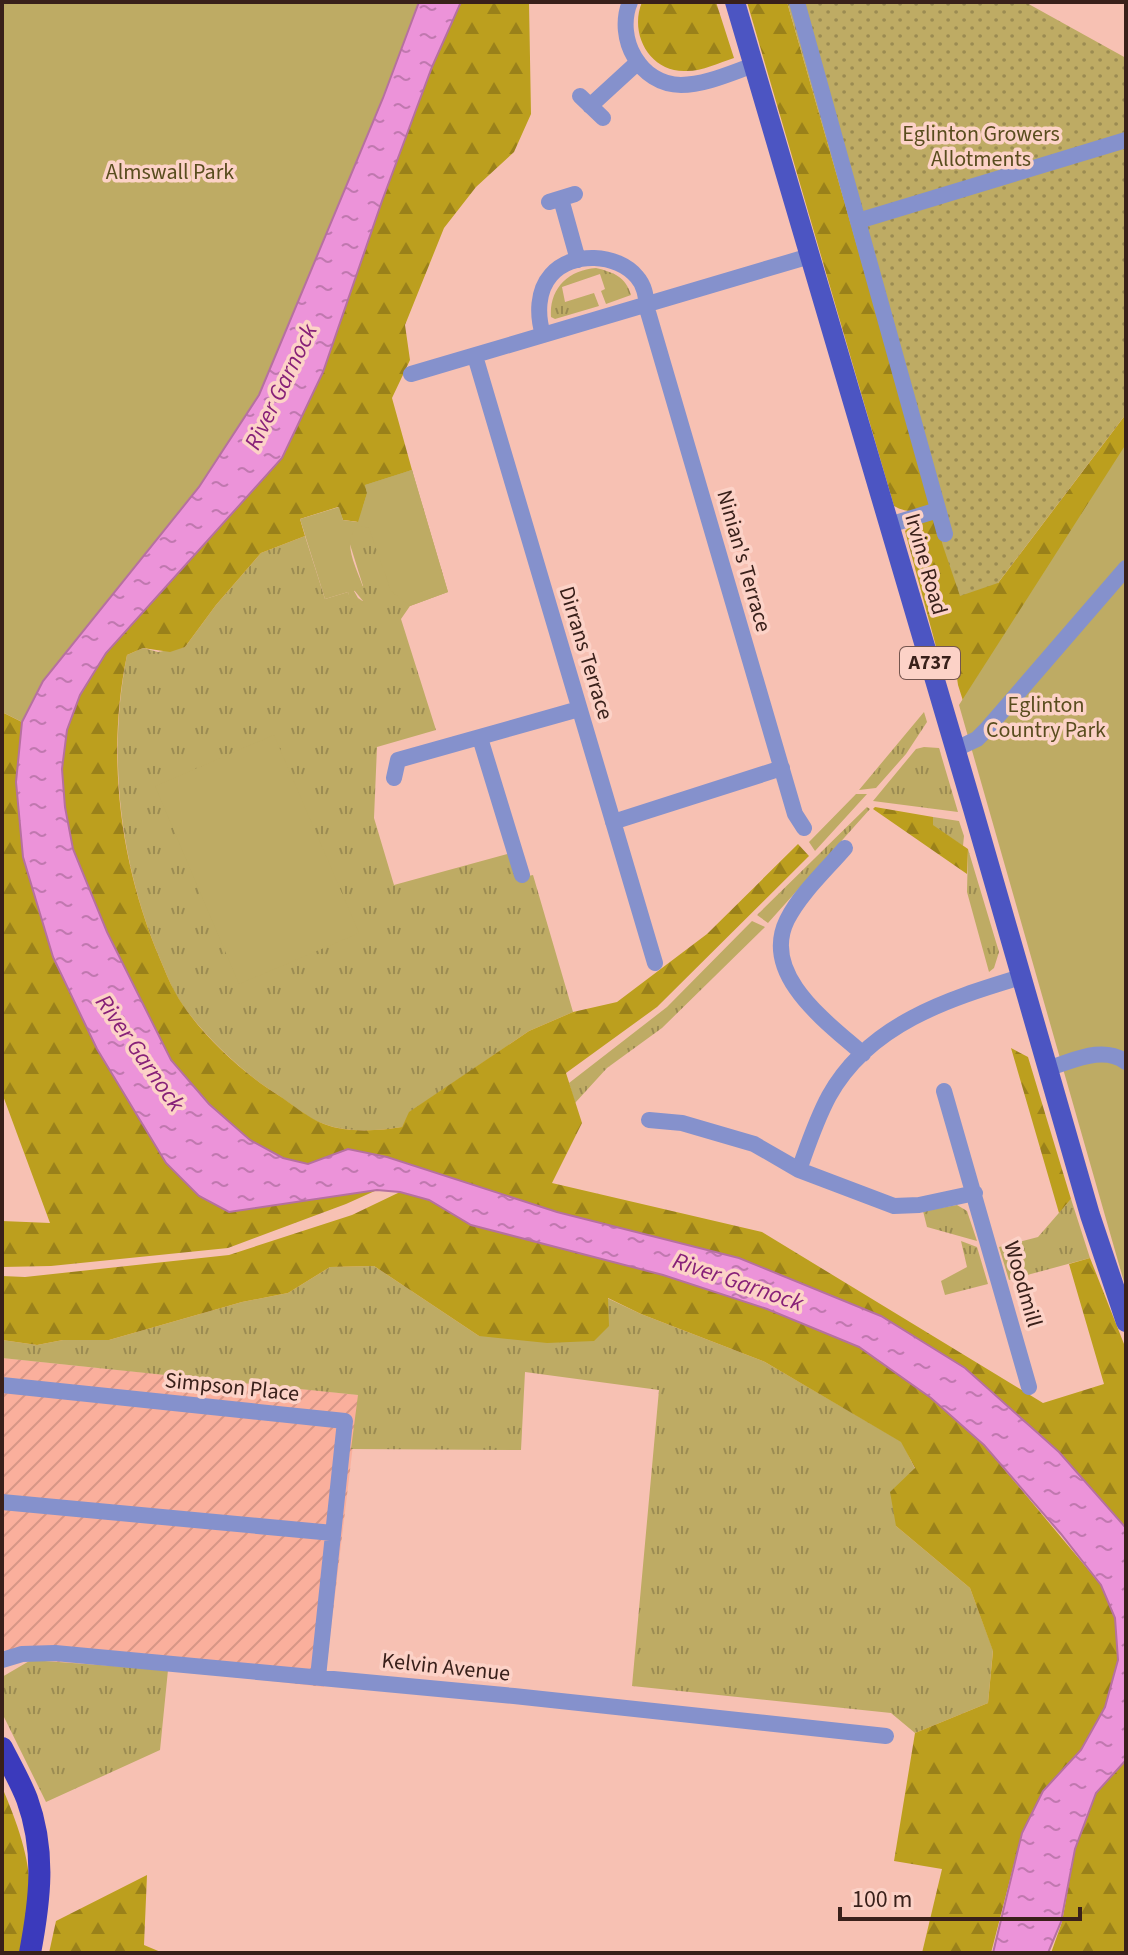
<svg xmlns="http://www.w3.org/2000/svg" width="1128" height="1955" font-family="'Source Sans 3',sans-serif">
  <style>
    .industrial { fill: url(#industrial-furrows) }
    .grass { fill: url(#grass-tufts) }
    .forest { fill: url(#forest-firs) }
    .park { fill: #beab64 }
    .garden { fill: url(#garden-dots) }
    .water { fill: url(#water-ripples); stroke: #b670a0; stroke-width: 2 }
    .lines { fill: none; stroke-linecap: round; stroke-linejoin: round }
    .minor { stroke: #8591cc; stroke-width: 16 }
    .major { stroke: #4c55c2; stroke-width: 20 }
    .highway { stroke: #3b3abc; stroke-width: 22 }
    .labels { text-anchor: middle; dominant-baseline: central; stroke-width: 7; stroke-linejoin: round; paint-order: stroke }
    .shield { fill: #fcd2c7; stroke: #74554e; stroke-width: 2 }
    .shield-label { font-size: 20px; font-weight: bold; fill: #39201a }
    .park-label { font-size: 22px; fill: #594d1e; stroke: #fcd2c7 }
    .street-label { font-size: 22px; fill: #39201a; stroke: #fcd2c7 }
    .water-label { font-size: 24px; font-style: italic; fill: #872078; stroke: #fcd2c7 }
  </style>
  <defs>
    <pattern id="industrial-furrows" width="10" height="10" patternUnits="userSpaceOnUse" patternTransform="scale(2)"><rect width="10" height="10" fill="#faaf9c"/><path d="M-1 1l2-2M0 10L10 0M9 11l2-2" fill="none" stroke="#d79686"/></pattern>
    <pattern id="grass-tufts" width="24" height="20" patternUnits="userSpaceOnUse" patternTransform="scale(2)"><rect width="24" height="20" fill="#beab64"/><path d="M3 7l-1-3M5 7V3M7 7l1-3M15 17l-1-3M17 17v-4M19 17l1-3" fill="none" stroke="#9b8b52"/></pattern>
    <pattern id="forest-firs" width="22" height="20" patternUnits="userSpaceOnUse" patternTransform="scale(2)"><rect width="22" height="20" fill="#bc9f1e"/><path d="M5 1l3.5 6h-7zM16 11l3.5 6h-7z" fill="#9a811a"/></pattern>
    <pattern id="garden-dots" width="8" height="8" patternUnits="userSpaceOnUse" patternTransform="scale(2)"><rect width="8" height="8" fill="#beab64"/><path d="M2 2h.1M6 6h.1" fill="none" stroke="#9b8b52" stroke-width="1.8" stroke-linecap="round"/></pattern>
    <pattern id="water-ripples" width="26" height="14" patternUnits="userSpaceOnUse" patternTransform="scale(2)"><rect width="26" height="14" fill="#ec93d9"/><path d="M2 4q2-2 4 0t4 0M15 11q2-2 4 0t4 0" fill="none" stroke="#c078af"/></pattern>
  </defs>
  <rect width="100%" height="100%" fill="#f7c1b3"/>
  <path class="industrial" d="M2,1358L359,1395L324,1687L168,1670L32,1660L2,1649Z"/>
  <path class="grass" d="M596,268C613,272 626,277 631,295L606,304L601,291L605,289L600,274L562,287L565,302L594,293L599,306L555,319L551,317C549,289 568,270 596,268Z
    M412,470L448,592L410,606L401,619L436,730L377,747L374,818L394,885L511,853L518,878L533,875L573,1012L529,1031L410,1112L402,1127C379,1131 347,1133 324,1124C308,1119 292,1104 278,1095C242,1073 196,1029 175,993C169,982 165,970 160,959C120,864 107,756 127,655L143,648L158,652L185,647L216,605L261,553L305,536L325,599L348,592L351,601H363L354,590L363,586L348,538C358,519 369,503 364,481Z
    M924,712L927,722L906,754L876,788L859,790Z
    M924,747L939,748L958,812L873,801L916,749Z
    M856,794H867L815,851L809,842Z
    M867,807L870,809L768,923L757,915Z
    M933,817L959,821L964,836L963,846L932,825Z
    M968,849L999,952L994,968L989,972L967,892Z
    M752,921L765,927L662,1028L607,1068L575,1103L569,1083L667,1007Z
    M1071,1199L1090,1258L1009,1280L999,1247L1038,1237Z
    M957,1205L967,1211L977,1241L927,1227L923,1211Z
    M961,1241L977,1247L988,1284L945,1295L941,1281L967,1267Z
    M374,1266L479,1336L607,1298L641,1314L765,1362L902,1442L915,1469L896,1526L970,1588L993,1650L988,1703L915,1733L891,1713L632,1686L659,1390L525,1372L521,1450L351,1449L358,1395L2,1358V1340L37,1345L63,1340H109L242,1302L288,1293L330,1267Z
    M31,1660L168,1670L160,1750L46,1802L2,1713V1677Z"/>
  <path class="forest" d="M461,2H529L531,114L514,152L476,187L444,228L405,325L410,360L392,398L412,470L365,485L367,493L359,522L343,520L338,507L300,519L305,536L261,553L216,605L185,647L170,652L143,648L127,655C106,756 120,864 160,959C165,970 169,982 175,992C195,1029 242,1073 278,1095C292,1104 308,1118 324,1124C346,1133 379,1131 402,1127L409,1112L529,1031L573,1012L617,1002L707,934L798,844L809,856L657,1007L566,1073L582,1123L552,1183L762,1232L1043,1403L1104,1384L1069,1264L1090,1258L1126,1349V1528L1059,1452L965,1368L881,1316L739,1258L557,1212L387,1157L348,1149L308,1164L283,1158L250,1140L209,1104L171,1060L107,932L73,849L65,807L62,769L67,730L80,695L106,653L282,458L323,372L382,201L432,67Z
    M642,2H716L734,58C718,63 701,72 684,71C649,71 629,33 642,2Z
    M747,2H787L932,506C917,511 908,514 894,506Z
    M1126,414V556L970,723L958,685L955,664L942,669L905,531L911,525L935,518L998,583Z
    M2,712L22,722L16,782L229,1212L377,1190L346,1204L228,1248L51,1266L2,1267V1221L50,1223L2,1093Z
    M875,807L933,817V825L968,849L967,874L873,809Z
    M1011,1048L1028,1057L1071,1199L1059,1213Z
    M400,1192L429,1200L471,1225L663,1275L767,1309L859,1347L931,1398L984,1445L1101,1585L1115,1618L1118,1660L1105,1707L1081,1750L1043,1792L1022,1833L991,1953H922L942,1869L894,1861L915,1733L988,1703L993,1651L970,1588L896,1526L890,1492L915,1468L901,1442L765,1362L641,1314L608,1298L609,1326L594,1341L547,1343L479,1336L374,1266L330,1267L288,1293L242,1302L109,1340H63L37,1345L2,1340V1276L25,1277L229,1255L352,1215Z
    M1126,1760V1953H1051L1062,1922L1075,1849L1096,1792Z
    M2,1787C18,1825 32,1862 30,1903C29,1920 23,1937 20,1953H2Z
    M147,1875L144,1945L163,1953H49L56,1921Z"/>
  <path class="park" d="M2,2H419L383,98L259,395L199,487L43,681L22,722L2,712Z
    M1126,444V1289L959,705Z
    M412,470L448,592L410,606L391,591L369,528L360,526C339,538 357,568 363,587L354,591L358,598L364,602L348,608L350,601L348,592L325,599L300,519L339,507L343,520L358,522L367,493L365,485Z
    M274,735L359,933L239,984L155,786Z"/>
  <path class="garden" d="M787,2H1025L1126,58V414L998,583L960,596L943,546Z"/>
  <path class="water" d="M419,2H461L432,67L382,201L323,372L282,458L106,653L80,695L67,730L62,769L65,807L73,849L107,932L171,1060L209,1104L250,1140L283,1158L308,1164L348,1149L387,1157L557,1212L739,1258L881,1316L965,1368L1059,1452L1126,1528V1760L1096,1793L1075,1849L1061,1922L1048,1953H993L1022,1833L1043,1791L1081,1750L1105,1707L1118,1660L1115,1618L1101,1585L1061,1534L984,1445L931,1398L859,1347L767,1309L663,1275L471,1225L429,1200L400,1192L377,1190L229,1212L199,1196L166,1163L97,1049L53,957L23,857L16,782L22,722L43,681L199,487L259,395L383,98Z"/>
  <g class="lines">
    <path class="minor" d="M630,2C615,38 640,85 681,85C705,85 731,73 754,65
      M797,2L945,534
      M580,96L603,118
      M590,106L638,62
      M561,199L578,260
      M549,202L575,194
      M858,221L1126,140
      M543,335C537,315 537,291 551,275C572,251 617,253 637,277C646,287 646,300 648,312L795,814L804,828
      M475,356L655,963
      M411,374L810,256
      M889,525L938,510
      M480,738L522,875
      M956,749L977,739L986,730L1126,568
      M394,778L398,760L579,709
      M613,822L782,768
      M845,848C826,870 800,894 787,920C760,975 828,1023 863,1054
      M1049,1068C1073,1061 1103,1045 1126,1062
      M944,1091L1029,1387
      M649,1120L682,1123L754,1144L799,1170L894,1206L919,1205L975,1193
      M799,1170C808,1145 816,1120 829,1096C869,1024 948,999 1021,977
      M2,1385L345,1421L318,1677
      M2,1502L333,1533
      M2,1660L22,1654L55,1653L514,1696L886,1736"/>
    <path class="major" d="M735,2L973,809L1090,1215L1126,1322"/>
    <path class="highway" d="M2,1748C10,1764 20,1781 27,1799C46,1851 40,1900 30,1953"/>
  </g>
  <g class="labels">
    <rect class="shield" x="900" y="647" width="60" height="32" rx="6"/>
    <g class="shield-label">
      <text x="930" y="663">A737</text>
    </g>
    <g class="park-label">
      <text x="981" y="134">Eglinton Growers<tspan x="981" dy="25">Allotments</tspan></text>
      <text x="170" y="172">Almswall Park</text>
      <text x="1046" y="705">Eglinton<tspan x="1046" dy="25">Country Park</tspan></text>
    </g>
    <g class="street-label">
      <text transform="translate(744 561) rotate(74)">Ninian's Terrace</text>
      <text transform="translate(926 564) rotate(74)">Irvine Road</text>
      <text transform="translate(586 653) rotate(73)">Dirrans Terrace</text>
      <text transform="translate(1023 1284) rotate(74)">Woodmill</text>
      <text transform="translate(232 1387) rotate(6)">Simpson Place</text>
      <text transform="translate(446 1667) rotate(6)">Kelvin Avenue</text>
    </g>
    <g class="water-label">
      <text transform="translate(281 387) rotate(-64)">River Garnock</text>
      <text transform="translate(140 1053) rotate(55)">River Garnock</text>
      <text transform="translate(738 1282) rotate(19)">River Garnock</text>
    </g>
  </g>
  <rect width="1128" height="1955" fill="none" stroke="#39201a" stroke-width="8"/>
  <path d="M840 1907v12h240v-12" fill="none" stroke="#39201a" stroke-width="4"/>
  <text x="852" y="1907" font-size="24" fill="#39201a" stroke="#fcd2c7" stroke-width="6" paint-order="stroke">100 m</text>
</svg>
